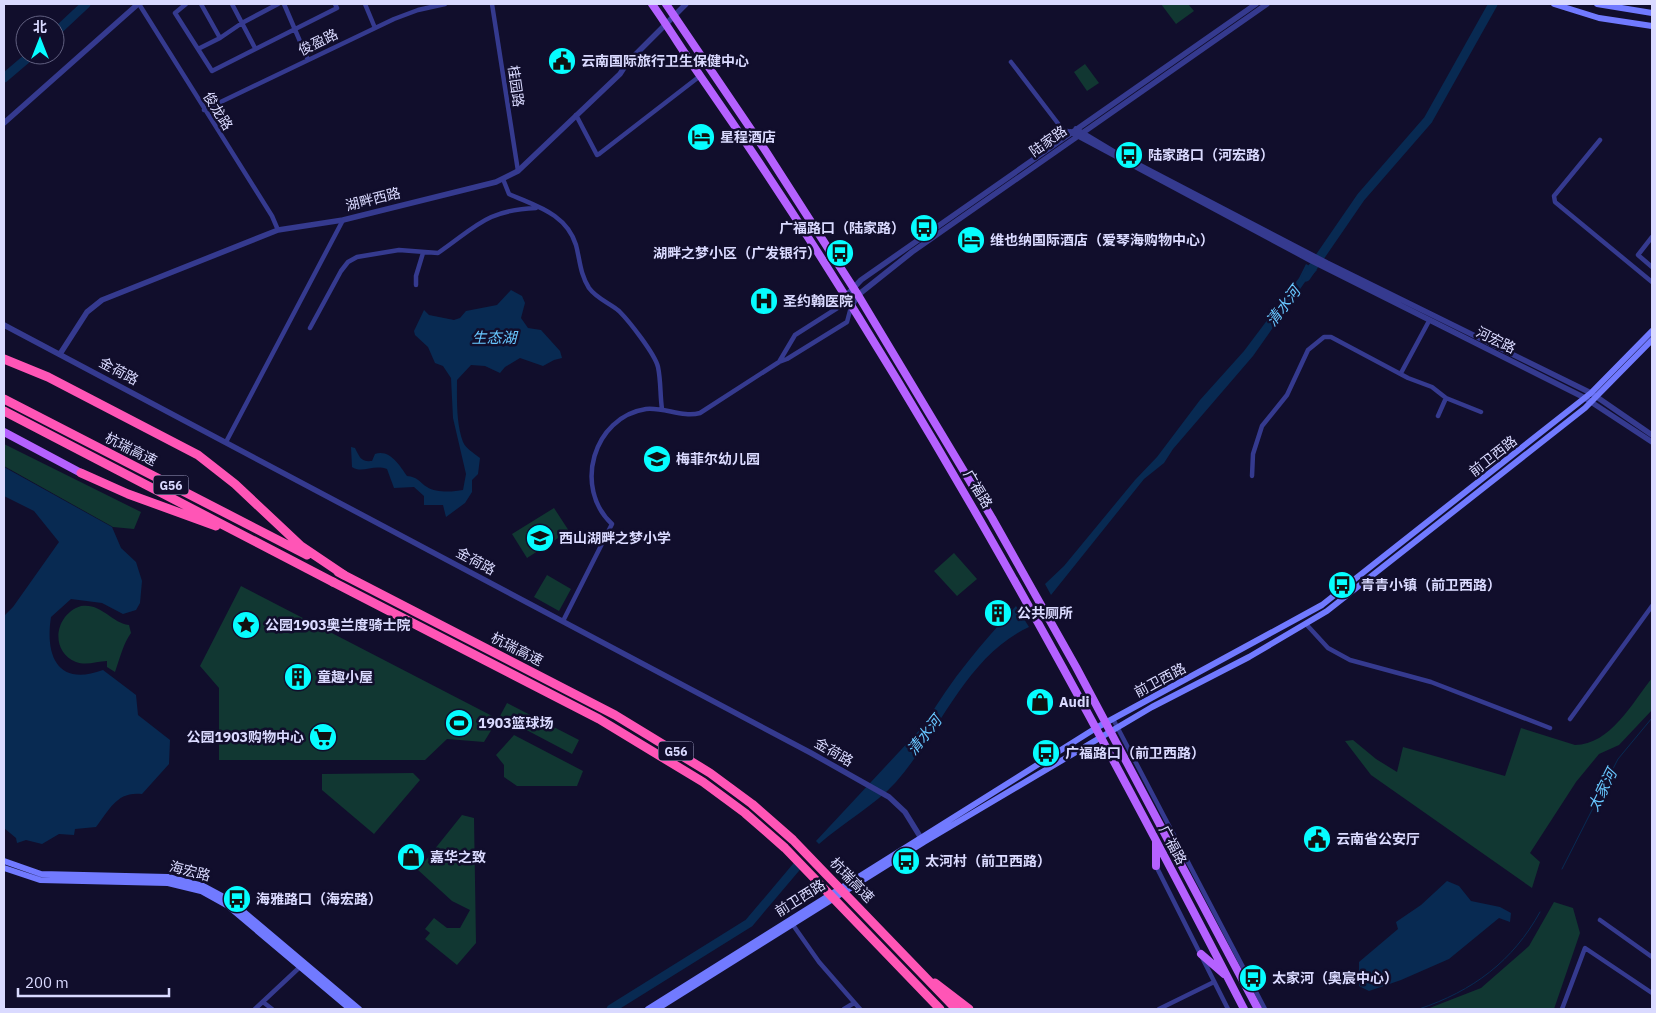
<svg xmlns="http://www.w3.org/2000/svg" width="1656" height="1013" font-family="'IBM Plex Sans','Noto Sans SC',sans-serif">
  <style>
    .green { fill: #113732 }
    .water { fill: #082a52 }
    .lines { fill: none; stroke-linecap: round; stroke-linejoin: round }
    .stream { stroke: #082a52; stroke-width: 1 }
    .river { stroke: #082a52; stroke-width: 9 }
    .minor { stroke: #353a8f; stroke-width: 4.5 }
    .tertiary { stroke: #353a8f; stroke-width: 5.5 }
    .secondary { stroke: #717aff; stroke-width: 6 }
    .primary { stroke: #b561ff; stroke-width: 8 }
    .motorway { stroke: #ff55b6; stroke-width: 9 }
    .motorway-bridge { stroke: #ff55b6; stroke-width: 9 }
    .labels { text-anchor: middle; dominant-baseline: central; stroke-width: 5; stroke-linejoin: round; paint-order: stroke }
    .shield { fill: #110e2c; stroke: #9e9dc0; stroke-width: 1 }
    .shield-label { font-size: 12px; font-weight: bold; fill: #dadaff }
    .street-label { font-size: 14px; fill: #dadaff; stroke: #110e2c }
    .poi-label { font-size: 14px; font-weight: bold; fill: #dadaff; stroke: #110e2c; text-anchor: start }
    .water-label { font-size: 15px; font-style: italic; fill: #68c7ff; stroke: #110e2c }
  </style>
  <rect width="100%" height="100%" fill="#110e2c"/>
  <path class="green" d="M1161,4H1188L1194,11L1176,24Z
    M1085,64L1099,83L1087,91L1074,72Z
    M4,444L141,512L134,529L113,527L4,466Z
    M554,508L569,531L527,558L512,534Z
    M954,553L977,579L957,596L934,571Z
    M547,575L571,589L559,611L534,597Z
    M241,586L498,719L484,742L447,739L425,760H219V688L200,666Z
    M81,606C102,603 110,622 129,625L131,633C123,644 120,658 115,672L107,667V661C97,661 87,666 76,662C49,651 55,614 81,606Z
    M1652,678V710L1619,745L1599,754L1576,782L1530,853L1540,862L1532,888L1371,775L1345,741L1353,740L1376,759L1397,772L1403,747L1505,776L1521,728L1575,745C1610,745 1633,702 1652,678Z
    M507,703L579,740L572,754L500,716Z
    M514,735L583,771L577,786H517L504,777V765L496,755Z
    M413,773L420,780L374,834L322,790V774Z
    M462,815L474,818L476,943L457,965L425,939L430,933L425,929L434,918L447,928H460L470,910L452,901L418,870Z
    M1554,902L1573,908L1580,933L1554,1009H1427L1481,988L1529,946Z"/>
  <path class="water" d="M1306,264L1317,270L1305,282L1253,356L1173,449L1164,463L1144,479L1051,595L1045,584L1064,566L1135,480L1157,457L1200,400L1244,351L1299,278Z
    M511,290L522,296L525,303L521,318L528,328L541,330L560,351L562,358L554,360L543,366L520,358L505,367L500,373L485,366L471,365L457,380C457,400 456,423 463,442C466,449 474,453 480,458L478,474L472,480V492L465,503L446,517L443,505H424V496L414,487L394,488L387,469C373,464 362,474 352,467L351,447L355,448C360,458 361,462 372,461L375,454C390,449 400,466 407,476C418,477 419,482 427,487C436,493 453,492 463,490L466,474L453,418L451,378L443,366L435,363L428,347L415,335L414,331L424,310L429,315L454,320L460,318L466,311L497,305Z
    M4,467L112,527L121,548L136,562L142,581L140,603L136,610L123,614L102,603L71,599L51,617C45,655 57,687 103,670L136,695L138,715L170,740L169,764L142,794C117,791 110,809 96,827L75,829L74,835L59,834L42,844L26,840L17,843L16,838L4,828V616L13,607L59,542L34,511L4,496Z
    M1016,606L1029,627C966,656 940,732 896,782C874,806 844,822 819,844L816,841L926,723C950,680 983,642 1016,606Z
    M1447,881L1459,886L1471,901L1500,907L1511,913L1510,922L1499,918L1449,959L1401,980L1369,991L1359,986V962L1398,929L1396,922L1421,905Z"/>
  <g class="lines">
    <path class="stream" d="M1562,869L1618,759L1652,718
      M1419,1009C1473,991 1513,961 1540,912"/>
    <path class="river" d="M55,33L86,4
      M4,78L31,55
      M1306,277L1361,197L1428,120L1493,4
      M611,1009L749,923L798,865"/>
    <path class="minor" d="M139,4L272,216L278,230
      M186,4L175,13L212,71L337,8L335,4
      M201,4L220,38L242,23L278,4
      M232,4L255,48
      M284,4L308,60
      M365,4L375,28
      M492,4L518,171
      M198,49L220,38
      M1011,62L1063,130L1071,132
      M204,110L394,19L418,10L445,4
      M576,115L597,155L599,154L700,76
      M1600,140L1554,196L1555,202L1652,282
      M503,179L509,194C535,206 566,213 576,245C580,260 580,274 589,288C597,299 610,303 619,311C629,321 655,354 658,367C661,381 660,396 662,409
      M1652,237L1638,255L1652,267
      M416,285V276L423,253
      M310,328L341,271L348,262L357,257L399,250L438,253C476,227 486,210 536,208
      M779,362L795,335L839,307L845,297
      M1401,373L1429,321
      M1438,416L1446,398
      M226,442L343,220
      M1252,476L1253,454L1262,426L1287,395L1308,350L1324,337H1331L1408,378L1432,387L1446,398L1481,412
      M563,621L612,524C573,488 593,417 646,409C664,407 683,418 700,413L779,362L787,359L847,322L851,307
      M1306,624L1328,648L1350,660L1431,682L1550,728
      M1113,719L1265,1009
      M1570,719L1652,606
      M1156,866L1228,1009
      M1600,920L1652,957
      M793,925L819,962L860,1009
      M263,1002L272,1009
      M255,1009L301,966
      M844,1009L854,1003
      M1159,1009L1214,982
      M1562,1009L1585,948L1652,993"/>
    <path class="tertiary" d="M4,123L138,4
      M1076,129L1116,153L1327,263L1591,393L1652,435
      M1071,132L1310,260L1585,398L1652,442
      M845,297L861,280L1256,4
      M851,307L858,295L912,252L1267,4
      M4,325L811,753L889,797L905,812L921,838
      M60,354L87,312L102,300L278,230L343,220L496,182L518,171L620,74L627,63L686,4"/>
    <path class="secondary" d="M1554,4L1599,18L1652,26
      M1597,4L1652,13
      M4,861L41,874L168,877L203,886L231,901L359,1009
      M4,868L40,880L168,883L201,891L228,906L350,1009
      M648,1009L1096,728L1322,605L1591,393L1652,331
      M657,1009L924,842L1152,707L1249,657L1327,611L1585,408L1652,340"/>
    <path class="primary" d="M652,4C669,28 684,53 701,77C907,373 1079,689 1244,1009
      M666,4L765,150L858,295L992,518L1076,667L1258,1009
      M4,432L81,473
      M1156,842V866
      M1201,954L1224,974"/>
    <path class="motorway" d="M4,359L48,377L198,455L235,484L301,546L344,575
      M4,399L307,555
      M4,411L333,582
      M81,473L128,494L216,526
      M935,983L969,1009"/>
    <path class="motorway-bridge" d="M338,572L615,715L710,773L752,804L793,840L956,1009
      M333,582L599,719L703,782L745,813L785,848L940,1009"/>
  </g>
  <defs>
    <symbol id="civic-disc" viewBox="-11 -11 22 22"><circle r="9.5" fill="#06fdff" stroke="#110e2c"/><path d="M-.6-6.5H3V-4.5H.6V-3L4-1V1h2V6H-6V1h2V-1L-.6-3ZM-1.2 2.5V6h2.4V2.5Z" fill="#111"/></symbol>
    <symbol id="hotel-disc" viewBox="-11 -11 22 22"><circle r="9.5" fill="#06fdff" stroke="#110e2c"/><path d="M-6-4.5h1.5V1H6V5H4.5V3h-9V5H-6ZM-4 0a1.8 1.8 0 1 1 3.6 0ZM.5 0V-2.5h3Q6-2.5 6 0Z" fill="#111"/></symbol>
    <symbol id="bus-disc" viewBox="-11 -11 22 22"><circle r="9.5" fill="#06fdff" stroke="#110e2c"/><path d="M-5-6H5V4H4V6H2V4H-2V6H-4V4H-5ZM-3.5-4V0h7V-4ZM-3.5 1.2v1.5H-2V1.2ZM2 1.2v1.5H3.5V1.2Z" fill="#111"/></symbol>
    <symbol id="hospital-disc" viewBox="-11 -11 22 22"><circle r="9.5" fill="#06fdff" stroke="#110e2c"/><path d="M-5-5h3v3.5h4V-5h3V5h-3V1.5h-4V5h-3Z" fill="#111"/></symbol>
    <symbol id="school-disc" viewBox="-11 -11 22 22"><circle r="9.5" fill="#06fdff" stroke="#110e2c"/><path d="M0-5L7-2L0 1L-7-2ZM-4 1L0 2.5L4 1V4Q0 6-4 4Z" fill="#111"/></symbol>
    <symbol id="building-disc" viewBox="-11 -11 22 22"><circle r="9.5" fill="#06fdff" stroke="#110e2c"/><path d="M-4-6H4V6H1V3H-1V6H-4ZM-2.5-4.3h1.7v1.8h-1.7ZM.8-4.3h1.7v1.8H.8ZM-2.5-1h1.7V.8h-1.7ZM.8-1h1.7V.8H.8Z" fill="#111"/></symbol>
    <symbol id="sight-disc" viewBox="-11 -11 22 22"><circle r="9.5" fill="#06fdff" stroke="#110e2c"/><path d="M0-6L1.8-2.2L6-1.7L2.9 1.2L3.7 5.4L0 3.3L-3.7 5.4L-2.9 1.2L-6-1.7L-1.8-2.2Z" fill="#111"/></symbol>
    <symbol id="shop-disc" viewBox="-11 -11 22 22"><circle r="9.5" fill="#06fdff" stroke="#110e2c"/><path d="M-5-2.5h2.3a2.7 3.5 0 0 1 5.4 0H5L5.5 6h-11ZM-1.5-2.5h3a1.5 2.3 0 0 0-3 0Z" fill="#111"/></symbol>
    <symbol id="stadium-disc" viewBox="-11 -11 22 22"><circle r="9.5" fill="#06fdff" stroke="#110e2c"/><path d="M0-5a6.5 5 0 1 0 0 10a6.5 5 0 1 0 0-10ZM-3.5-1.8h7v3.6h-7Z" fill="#111"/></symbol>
    <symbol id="supermarket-disc" viewBox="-11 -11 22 22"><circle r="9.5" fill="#06fdff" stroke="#110e2c"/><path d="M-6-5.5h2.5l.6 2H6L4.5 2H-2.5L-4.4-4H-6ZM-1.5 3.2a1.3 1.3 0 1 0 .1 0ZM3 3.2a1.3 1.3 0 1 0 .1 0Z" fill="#111"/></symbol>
  </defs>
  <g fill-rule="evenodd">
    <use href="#civic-disc" x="546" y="45" width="32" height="32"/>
    <use href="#hotel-disc" x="685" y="121" width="32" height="32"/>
    <use href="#bus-disc" x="1113" y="139" width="32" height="32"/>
    <use href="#bus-disc" x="908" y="212" width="32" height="32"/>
    <use href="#hotel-disc" x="955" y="224" width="32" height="32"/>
    <use href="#bus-disc" x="824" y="237" width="32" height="32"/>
    <use href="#hospital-disc" x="748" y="285" width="32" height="32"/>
    <use href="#school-disc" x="641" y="443" width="32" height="32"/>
    <use href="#school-disc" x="524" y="522" width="32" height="32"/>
    <use href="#bus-disc" x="1326" y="569" width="32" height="32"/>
    <use href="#building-disc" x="982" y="597" width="32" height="32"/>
    <use href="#sight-disc" x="230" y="609" width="32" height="32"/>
    <use href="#building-disc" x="282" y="661" width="32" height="32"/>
    <use href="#shop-disc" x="1024" y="686" width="32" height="32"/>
    <use href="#stadium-disc" x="443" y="707" width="32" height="32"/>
    <use href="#supermarket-disc" x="307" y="721" width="32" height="32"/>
    <use href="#bus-disc" x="1030" y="737" width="32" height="32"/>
    <use href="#civic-disc" x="1301" y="823" width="32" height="32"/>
    <use href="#shop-disc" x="395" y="841" width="32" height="32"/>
    <use href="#bus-disc" x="890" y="845" width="32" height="32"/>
    <use href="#bus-disc" x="221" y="883" width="32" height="32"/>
    <use href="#bus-disc" x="1237" y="962" width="32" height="32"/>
  </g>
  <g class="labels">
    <g class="shield">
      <rect x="153.5" y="475.5" width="35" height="19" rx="4"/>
      <rect x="658.5" y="741.5" width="35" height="19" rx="4"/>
    </g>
    <g class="shield-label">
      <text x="171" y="485">G56</text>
      <text x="676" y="751">G56</text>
    </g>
    <g class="street-label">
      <text transform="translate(318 42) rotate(-26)">俊盈路</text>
      <text transform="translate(516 86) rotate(82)">桂园路</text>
      <text transform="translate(218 111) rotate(58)">俊龙路</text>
      <text transform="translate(1048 141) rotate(-35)">陆家路</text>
      <text transform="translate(373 199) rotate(-14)">湖畔西路</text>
      <text transform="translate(1496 340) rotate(26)">河宏路</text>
      <text transform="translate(119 371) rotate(28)">金荷路</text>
      <text transform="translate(131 449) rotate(27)">杭瑞高速</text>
      <text transform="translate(1493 456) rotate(-38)">前卫西路</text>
      <text transform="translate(978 489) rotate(59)">广福路</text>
      <text transform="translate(476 561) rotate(28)">金荷路</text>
      <text transform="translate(517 649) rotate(27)">杭瑞高速</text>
      <text transform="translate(1160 680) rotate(-28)">前卫西路</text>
      <text transform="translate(834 752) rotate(30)">金荷路</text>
      <text transform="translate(1173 845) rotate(62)">广福路</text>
      <text transform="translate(190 871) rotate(14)">海宏路</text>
      <text transform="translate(852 880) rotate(46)">杭瑞高速</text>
      <text transform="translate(800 898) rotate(-32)">前卫西路</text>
    </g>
    <g class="poi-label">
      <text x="581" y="61">云南国际旅行卫生保健中心</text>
      <text x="720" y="137">星程酒店</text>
      <text x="1148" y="155">陆家路口（河宏路）</text>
      <text x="905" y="228" text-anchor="end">广福路口（陆家路）</text>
      <text x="990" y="240">维也纳国际酒店（爱琴海购物中心）</text>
      <text x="821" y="253" text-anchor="end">湖畔之梦小区（广发银行）</text>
      <text x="783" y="301">圣约翰医院</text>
      <text x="676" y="459">梅菲尔幼儿园</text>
      <text x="559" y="538">西山湖畔之梦小学</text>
      <text x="1361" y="585">青青小镇（前卫西路）</text>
      <text x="1017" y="613">公共厕所</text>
      <text x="265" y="625">公园1903奥兰度骑士院</text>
      <text x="317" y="677">童趣小屋</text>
      <text x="1059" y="702">Audi</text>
      <text x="478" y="723">1903篮球场</text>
      <text x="304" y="737" text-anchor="end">公园1903购物中心</text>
      <text x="1065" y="753">广福路口（前卫西路）</text>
      <text x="1336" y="839">云南省公安厅</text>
      <text x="430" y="857">嘉华之致</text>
      <text x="925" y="861">太河村（前卫西路）</text>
      <text x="256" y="899">海雅路口（海宏路）</text>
      <text x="1272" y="978">太家河（奥宸中心）</text>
    </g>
    <g class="water-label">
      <text transform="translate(1283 306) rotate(-53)">清水河</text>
      <text x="494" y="337">生态湖</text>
      <text transform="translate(924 735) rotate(-52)">清水河</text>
      <text transform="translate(1602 790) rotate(-63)">太家河</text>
    </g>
  </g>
  <rect width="1656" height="1013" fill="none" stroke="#dadaff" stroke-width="10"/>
  <g transform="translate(40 40)"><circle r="24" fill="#110e2c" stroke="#616080"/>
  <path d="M0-4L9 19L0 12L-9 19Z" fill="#06fdff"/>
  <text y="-8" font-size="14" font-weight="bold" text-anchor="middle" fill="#dadaff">北</text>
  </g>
  <path d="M18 988v8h151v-8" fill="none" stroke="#dadaff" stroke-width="2.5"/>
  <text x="25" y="988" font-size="15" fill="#dadaff" stroke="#110e2c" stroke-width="4" paint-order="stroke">200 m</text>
</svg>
